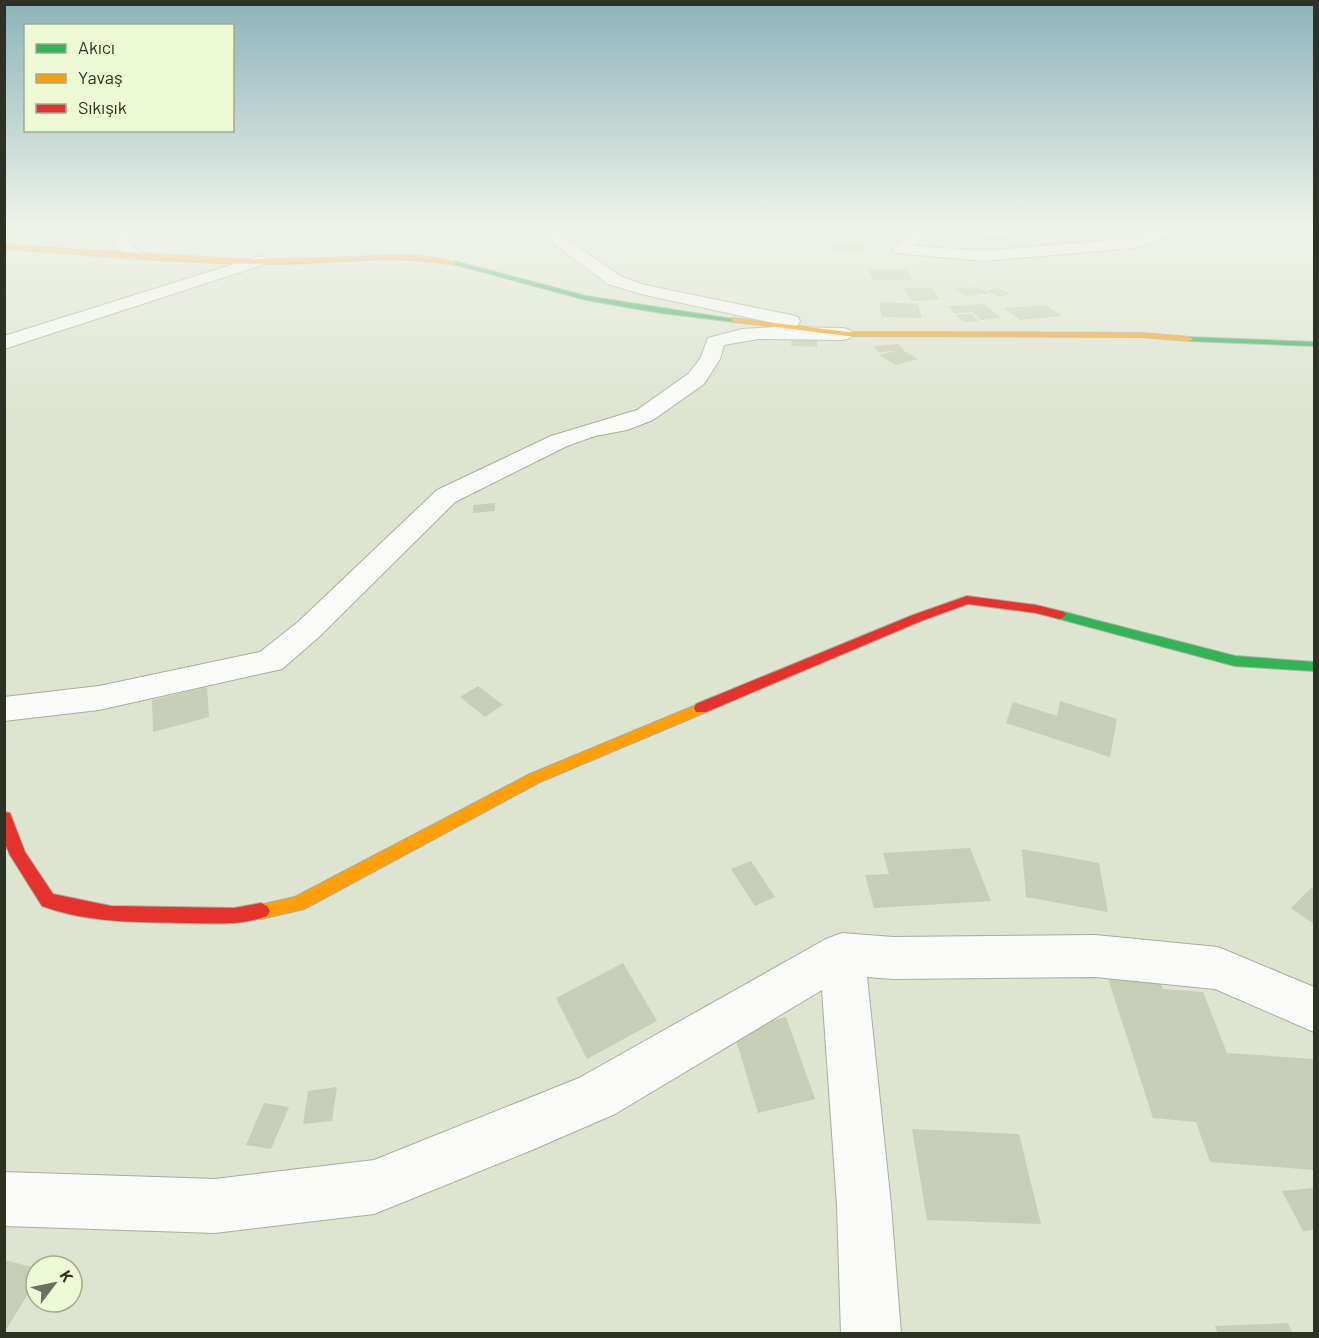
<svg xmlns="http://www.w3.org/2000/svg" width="1319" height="1338" font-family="Barlow,sans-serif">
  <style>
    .building { fill: #c6ceb5 }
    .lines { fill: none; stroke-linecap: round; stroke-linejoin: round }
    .street-casing { stroke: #a8ad9e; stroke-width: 2 }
    .fast-casing { stroke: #a8ad9e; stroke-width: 2 }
    .slow-casing { stroke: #a8ad9e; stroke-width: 2 }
    .jam-casing { stroke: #a8ad9e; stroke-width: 2 }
    .street { fill: #fafbf8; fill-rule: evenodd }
    .fast { fill: #30b455; fill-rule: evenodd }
    .slow { fill: #ff9f0a; fill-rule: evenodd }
    .jam { fill: #e5322d; fill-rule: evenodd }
  </style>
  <rect width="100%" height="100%" fill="#dde4d0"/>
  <path class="building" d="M830,227H857L861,228L850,233Z
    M875,227H896L891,232L897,233L890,239L866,234Z
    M1105,227H1133L1145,231L1115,237L1100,232L1108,231L1101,228Z
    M1006,236L1022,247L958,251L944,239Z
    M832,242L864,244V252L831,250Z
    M868,270H906L913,280H873Z
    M978,287L989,293L967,296L955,289Z
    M904,288H932L940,300L911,301Z
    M997,288L1010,294L1000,297L987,291Z
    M879,302L918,304L922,318L882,317Z
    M984,304L1001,318L982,320L972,312L955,313L948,306Z
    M1046,305L1062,316L1020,320L1004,308Z
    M971,314L979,321L964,322L956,315Z
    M792,338L817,339V347L791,346Z
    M898,344L904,350H902L918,359L896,365L879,355L895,351L878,352L873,346Z
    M495,503V511L473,513V505Z
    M478,686L503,705L485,717L460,697Z
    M207,687L209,717L153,732L152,700Z
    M1060,701L1117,719L1110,757L1006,723L1013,702L1057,716Z
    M970,848L991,901L874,908L865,875L889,874L883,853Z
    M1022,849L1099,863L1108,912L1026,897Z
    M751,861L775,897L755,906L731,869Z
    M1311,888L1314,890V924L1291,908Z
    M623,963L657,1021L587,1059L556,998Z
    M1105,969L1157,972L1163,989L1203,992L1227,1053L1314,1059V1170L1210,1162L1196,1122L1153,1118Z
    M786,1017L815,1099L758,1113L733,1030Z
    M337,1087L332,1121L303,1124L308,1091Z
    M264,1103L289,1107L271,1149L246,1145Z
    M912,1129L1019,1134L1041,1224L927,1220Z
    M1314,1188V1230L1303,1231L1282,1191Z
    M4,1260L36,1268V1281L4,1333Z
    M1288,1323L1293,1334H1218L1215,1326Z"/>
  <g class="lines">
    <defs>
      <path id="street" d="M119,227H136L131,233L130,243L143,256L141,259H129L114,244Z
        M539,227H555L570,241L620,276L645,285L791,315L798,317L800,321L798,325L791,327L641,294L608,284L558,247Z
        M916,227H932L914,246L985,251L1133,238L1169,227H1194L1192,230L1134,248L985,261L895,253L893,250L895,247Z
        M259,256L265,258L267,261L265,264L4,349V336Z
        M776,327L843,328L850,330L853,334L850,338L843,340L758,339L724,345L720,359L704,384L653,420L627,430L595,436L567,446L455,502L320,636L282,669L99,710L4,721V697L99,686L260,652L298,622L437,490L551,436L637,410L688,374L700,359L708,338L742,329Z
        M842,933L893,937L1095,935L1218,947L1314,987V1032L1215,989L1095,977L893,979L867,977L891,1205L901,1334H841L837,1205L822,990L615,1114L532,1150L374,1214L215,1233L4,1226V1172L215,1179L374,1160L579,1078L826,939Z"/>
      <path id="fast" d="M454,261L586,296L739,320L735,322L661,313L586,300L452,264Z
        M1186,337L1314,342V346L1189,341L1185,339Z
        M1060,611L1235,656L1314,662V671L1235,666L1056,618L1054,615Z"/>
      <path id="slow" d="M4,245L239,259H295L409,255L431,257L457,263L454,265C393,253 334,264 273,264C183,264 94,255 4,249Z
        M732,318L848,332L1142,333L1189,337L1193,339L1189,341L1142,337L848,336L735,322H732Z
        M701,703L706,704L708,708L706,712L540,782L304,909L261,919L255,916L252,911L255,906L295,897L530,774Z"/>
      <path id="jam" d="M967,596L1036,605L1064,612L1066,615L1060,619L1036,613L968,604L921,621L706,712H696L694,708L696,704L913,615Z
        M4,812L10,813L25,852L53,894L111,906L234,908L261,903L267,906L270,911L267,916C241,926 212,923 184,923C137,922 88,923 42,906L10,855L4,841Z"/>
    </defs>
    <use href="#street" class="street-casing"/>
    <use href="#fast" class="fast-casing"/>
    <use href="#slow" class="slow-casing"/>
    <use href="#jam" class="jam-casing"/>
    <use href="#street" class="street"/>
    <use href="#fast" class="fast"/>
    <use href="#slow" class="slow"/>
    <use href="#jam" class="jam"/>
  </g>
  <linearGradient id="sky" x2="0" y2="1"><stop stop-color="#8bb3b9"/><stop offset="0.55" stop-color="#f0f3ea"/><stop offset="1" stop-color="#f0f3ea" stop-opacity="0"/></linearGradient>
  <rect width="1319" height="415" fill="url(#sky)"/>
  <rect width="1319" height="1338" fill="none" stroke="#2e3224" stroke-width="12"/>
  <rect x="24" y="24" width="210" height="108" fill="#edf9d4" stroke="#a1a98e" stroke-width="1.5"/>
  <rect x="36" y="44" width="30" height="9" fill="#30b455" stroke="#a1a98e" stroke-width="1.5"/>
  <text x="78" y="54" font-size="18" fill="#2e3224">Akıcı</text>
  <rect x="36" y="74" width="30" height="9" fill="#ff9f0a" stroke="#a1a98e" stroke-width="1.5"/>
  <text x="78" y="84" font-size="18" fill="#2e3224">Yavaş</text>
  <rect x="36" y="104" width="30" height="9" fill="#e5322d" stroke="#a1a98e" stroke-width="1.5"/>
  <text x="78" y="114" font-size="18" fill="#2e3224">Sıkışık</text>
  <g transform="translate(54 1284) rotate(58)"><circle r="28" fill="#edf9d4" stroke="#a1a98e" stroke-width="1.5"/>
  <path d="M0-4.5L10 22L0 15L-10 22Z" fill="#6b7060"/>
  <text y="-9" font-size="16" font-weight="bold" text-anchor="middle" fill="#2e3224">K</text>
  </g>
</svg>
